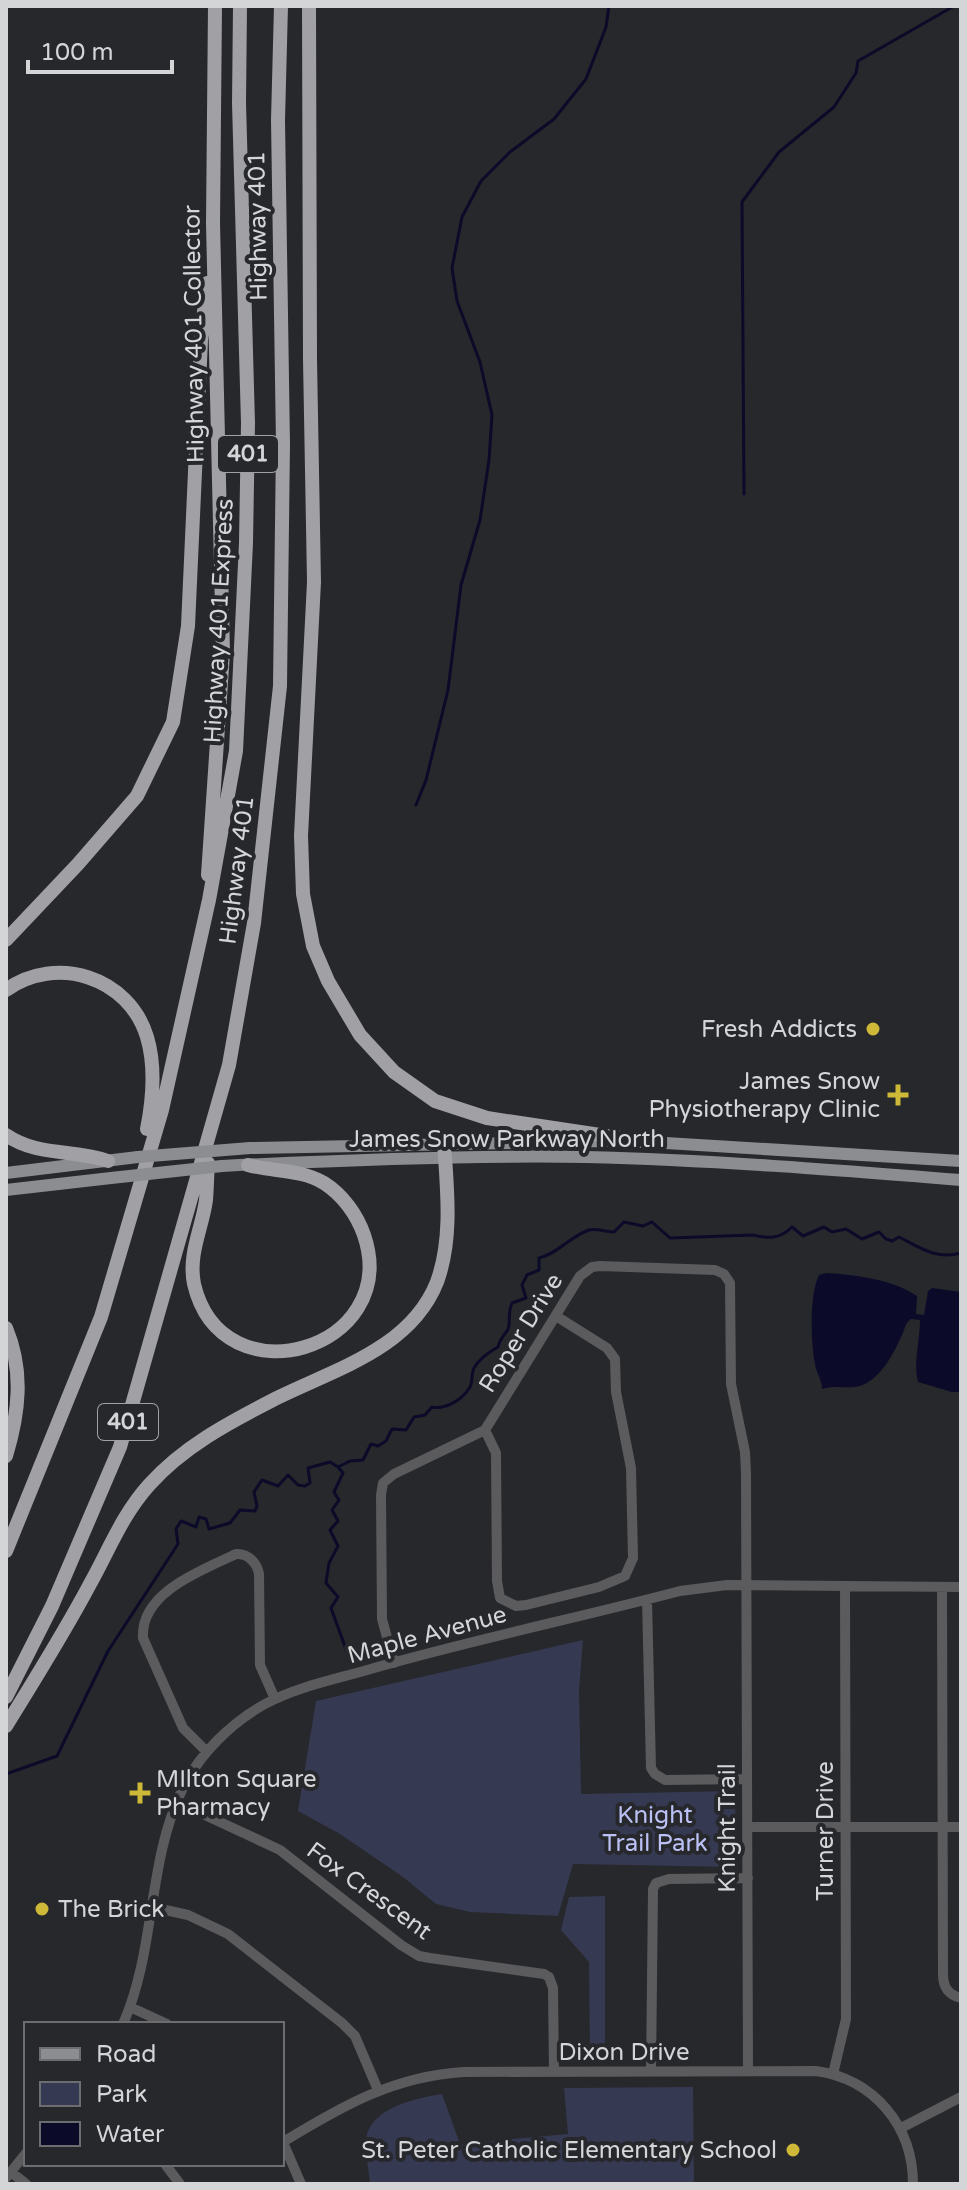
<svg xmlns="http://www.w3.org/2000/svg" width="967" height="2190" font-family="'Varela Round',sans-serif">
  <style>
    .green { fill: #363952 }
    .water { fill: #0b0a28 }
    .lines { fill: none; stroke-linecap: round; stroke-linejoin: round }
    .stream { stroke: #0b0a28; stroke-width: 3 }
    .minor { stroke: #5b5b5d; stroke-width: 10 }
    .major { stroke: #8c8d91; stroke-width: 12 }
    .highway { stroke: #a0a0a5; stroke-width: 14 }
    .major-bridge { stroke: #8c8d91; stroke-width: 12 }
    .poi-dot { fill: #ceb837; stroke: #27282c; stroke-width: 3 }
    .labels { text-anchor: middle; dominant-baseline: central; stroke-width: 8; stroke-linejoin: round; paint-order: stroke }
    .shield { fill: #27282c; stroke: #a0a1a4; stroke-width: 2 }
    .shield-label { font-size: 22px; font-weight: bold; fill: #d4d5d7 }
    .street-label { font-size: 24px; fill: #d4d5d7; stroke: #27282c }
    .poi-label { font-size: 24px; fill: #d4d5d7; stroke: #27282c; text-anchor: end }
    .park-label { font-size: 24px; fill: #bbc1f4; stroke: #27282c }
  </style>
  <rect width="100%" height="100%" fill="#27282c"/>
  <path class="green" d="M583,1640L579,1691L581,1794L735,1791L736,1867L573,1864L558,1916L470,1912L436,1904L403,1877L340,1834L298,1811L316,1701Z
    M605,1896V2053H590L589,1962L561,1930L569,1897Z
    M693,2087L694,2184H370C369,2170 365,2154 366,2140C369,2108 416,2098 442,2094L460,2144L568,2134L564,2088Z"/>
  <path class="water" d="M826,1273C856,1275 892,1279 917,1296L916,1314L924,1315L928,1291L932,1288L961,1292V1392H952L918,1382C913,1362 920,1341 920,1320L911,1319C904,1324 906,1327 902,1335C894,1352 884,1374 865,1384C850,1391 837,1384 822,1389C822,1379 816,1373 815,1364C811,1341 809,1296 819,1275Z"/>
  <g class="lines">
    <path class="stream" d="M744,494L742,202L779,152L834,107L856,73L858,61L954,6
      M416,805L426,780L448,690L461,585L480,520L489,460L492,415L480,362L457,301L452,268L462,217L481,181L510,152L554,119L586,79L606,27L609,6
      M338,1467L343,1473L334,1492L339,1500L332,1510L338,1521L330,1530L338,1546L329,1563L326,1583L338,1597L331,1608L347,1652
      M6,1774L57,1756L108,1651L178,1544L176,1529L181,1521L196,1527L199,1517L206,1519L209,1529L230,1523L240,1510L255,1511L257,1506L254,1492L262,1480L278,1486L288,1475L298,1485L305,1486L310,1483L308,1468L330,1462L338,1467L350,1461L363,1460L371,1444L378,1446L386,1441L392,1429L406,1430L414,1417L425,1415L432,1407C446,1410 463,1399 470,1387C473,1381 471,1374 474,1368C479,1359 489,1352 498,1347C500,1337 504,1337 508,1329C511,1323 507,1314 512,1303L526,1298L522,1285L527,1275L539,1270V1258C559,1253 569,1237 589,1230C597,1228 606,1232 614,1232L624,1222L643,1226L652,1222L670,1238L753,1235C769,1239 780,1239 792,1227L803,1236L824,1227L832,1232L846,1229L862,1239L879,1232L886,1239L892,1241L899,1237C921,1248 936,1260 961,1253"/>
    <path class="minor" d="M485,1430L496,1453L497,1581L500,1598L516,1606L526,1605L599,1587L625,1576L633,1558L631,1468L616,1392L615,1359L607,1348L556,1316
      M942,1588L943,1974C943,1987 948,1995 961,1998
      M647,1600L651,1768L655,1774L665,1780L747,1779
      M394,1663L382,1619L381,1495L383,1483L394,1474L485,1430L580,1276L592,1267L600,1266L715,1270L724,1274L730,1283L731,1384L745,1452L746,1473L748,2071
      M207,1752L183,1728L143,1638C140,1592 203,1570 236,1554C248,1553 257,1563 259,1574L260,1665L275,1699
      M177,1802L280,1850L401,1945L419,1956L430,1958L544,1974L549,1977L553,1988L554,2072
      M747,1827H961
      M152,1907L188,1915L228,1934L342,2023L355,2036L378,2090
      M130,2007L167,2024
      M123,2024C156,1950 147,1863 182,1790C199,1754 231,1723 265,1704C298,1686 338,1679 374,1668C475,1639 578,1618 680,1591L727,1585L961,1587
      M651,2072L653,1889L656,1883L669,1879L748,1878
      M833,2074L846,2019L845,1586
      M901,2128L961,2097
      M282,2140L301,2184
      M283,2142C342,2106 394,2076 464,2072L816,2071C874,2079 913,2126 913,2184
      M165,2164L180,2184
      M11,2172L26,2184
      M6,2178L26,2153"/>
    <path class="major" d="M633,1141L961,1161
      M250,1148L606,1141
      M222,1166C343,1160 465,1155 586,1157C711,1160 836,1170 961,1180
      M6,1173L138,1157
      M6,1190L111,1178"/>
    <path class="highway" d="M309,6L310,359L314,582L301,836L303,894L313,946L328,981L360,1035L394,1072L435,1101L487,1118L640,1141
      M208,875L223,653L213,223L215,6
      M6,940L78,864L137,796L173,722L188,626L201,340L207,283
      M6,990C56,954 129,977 147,1037C156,1067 153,1099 147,1129
      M6,1135C38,1157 74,1149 108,1161
      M208,1163C207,1176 207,1188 206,1200C202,1229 188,1254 194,1284C222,1403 403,1350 364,1235C357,1215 343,1195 324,1183C301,1169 273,1172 248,1165
      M6,1328C24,1371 19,1413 6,1456
      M6,1551L101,1317L162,1110L209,900L236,751L246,543L248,423L239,103L240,6
      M6,1697L52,1606L120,1447L229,1065L254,923L280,686L283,444L278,120L281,6
      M6,1726C35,1679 64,1633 90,1584C109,1550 122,1515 149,1485C183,1447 228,1423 273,1400C332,1370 410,1350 437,1282C453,1238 447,1188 444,1143"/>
    <path class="major-bridge" d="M138,1157L250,1148
      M111,1178L222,1166"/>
  </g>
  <g class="poi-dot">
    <circle cx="873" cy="1029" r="8"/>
    <path d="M894 1083h8v8h8v8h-8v8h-8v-8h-8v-8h8z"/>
    <path d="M136 1781h8v8h8v8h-8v8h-8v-8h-8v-8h8z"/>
    <circle cx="42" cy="1909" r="8"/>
    <circle cx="793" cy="2150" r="8"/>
  </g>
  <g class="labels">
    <g class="shield">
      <rect x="218" y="436" width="60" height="36" rx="6"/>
      <rect x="98" y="1404" width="60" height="36" rx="6"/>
    </g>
    <g class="shield-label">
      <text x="248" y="454">401</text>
      <text x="128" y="1422">401</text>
    </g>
    <g class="street-label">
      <text transform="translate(258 226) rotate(-91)">Highway 401</text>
      <text transform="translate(194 334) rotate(-91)">Highway 401 Collector</text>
      <text transform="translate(219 621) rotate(-87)">Highway 401 Express</text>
      <text transform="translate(237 870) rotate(-83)">Highway 401</text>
      <text x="507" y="1139">James Snow Parkway North</text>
      <text transform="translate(521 1333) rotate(-58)">Roper Drive</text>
      <text transform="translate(427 1635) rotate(-15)">Maple Avenue</text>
      <text transform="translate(727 1828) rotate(-90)">Knight Trail</text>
      <text transform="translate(825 1831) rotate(-90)">Turner Drive</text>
      <text transform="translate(369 1891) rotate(36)">Fox Crescent</text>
      <text x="624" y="2052">Dixon Drive</text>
    </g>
    <g class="poi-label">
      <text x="857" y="1029">Fresh Addicts</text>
      <text x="880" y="1081">James Snow<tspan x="880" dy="28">Physiotherapy Clinic</tspan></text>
      <text x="156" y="1779" text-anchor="start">MIlton Square<tspan x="156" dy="28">Pharmacy</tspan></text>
      <text x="58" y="1909" text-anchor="start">The Brick</text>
      <text x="777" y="2150">St. Peter Catholic Elementary School</text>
    </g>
    <g class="park-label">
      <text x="655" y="1815">Knight<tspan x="655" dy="28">Trail Park</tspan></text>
    </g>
  </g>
  <rect width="967" height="2190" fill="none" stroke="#d4d5d7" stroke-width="16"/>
  <rect x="24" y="2022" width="260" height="144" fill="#27282c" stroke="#6c6d70" stroke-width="2"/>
  <rect x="40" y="2048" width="40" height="12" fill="#8c8d91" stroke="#6c6d70" stroke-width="2"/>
  <text x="96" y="2062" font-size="24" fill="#d4d5d7">Road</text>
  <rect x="40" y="2082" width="40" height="24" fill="#363952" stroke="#6c6d70" stroke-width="2"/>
  <text x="96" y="2102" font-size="24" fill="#d4d5d7">Park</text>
  <rect x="40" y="2122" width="40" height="24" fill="#0b0a28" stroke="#6c6d70" stroke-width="2"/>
  <text x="96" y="2142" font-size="24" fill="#d4d5d7">Water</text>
  <path d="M28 60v12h144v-12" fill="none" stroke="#d4d5d7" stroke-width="4"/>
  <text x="40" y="60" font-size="24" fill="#d4d5d7" stroke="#27282c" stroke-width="6" paint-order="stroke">100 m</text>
</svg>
